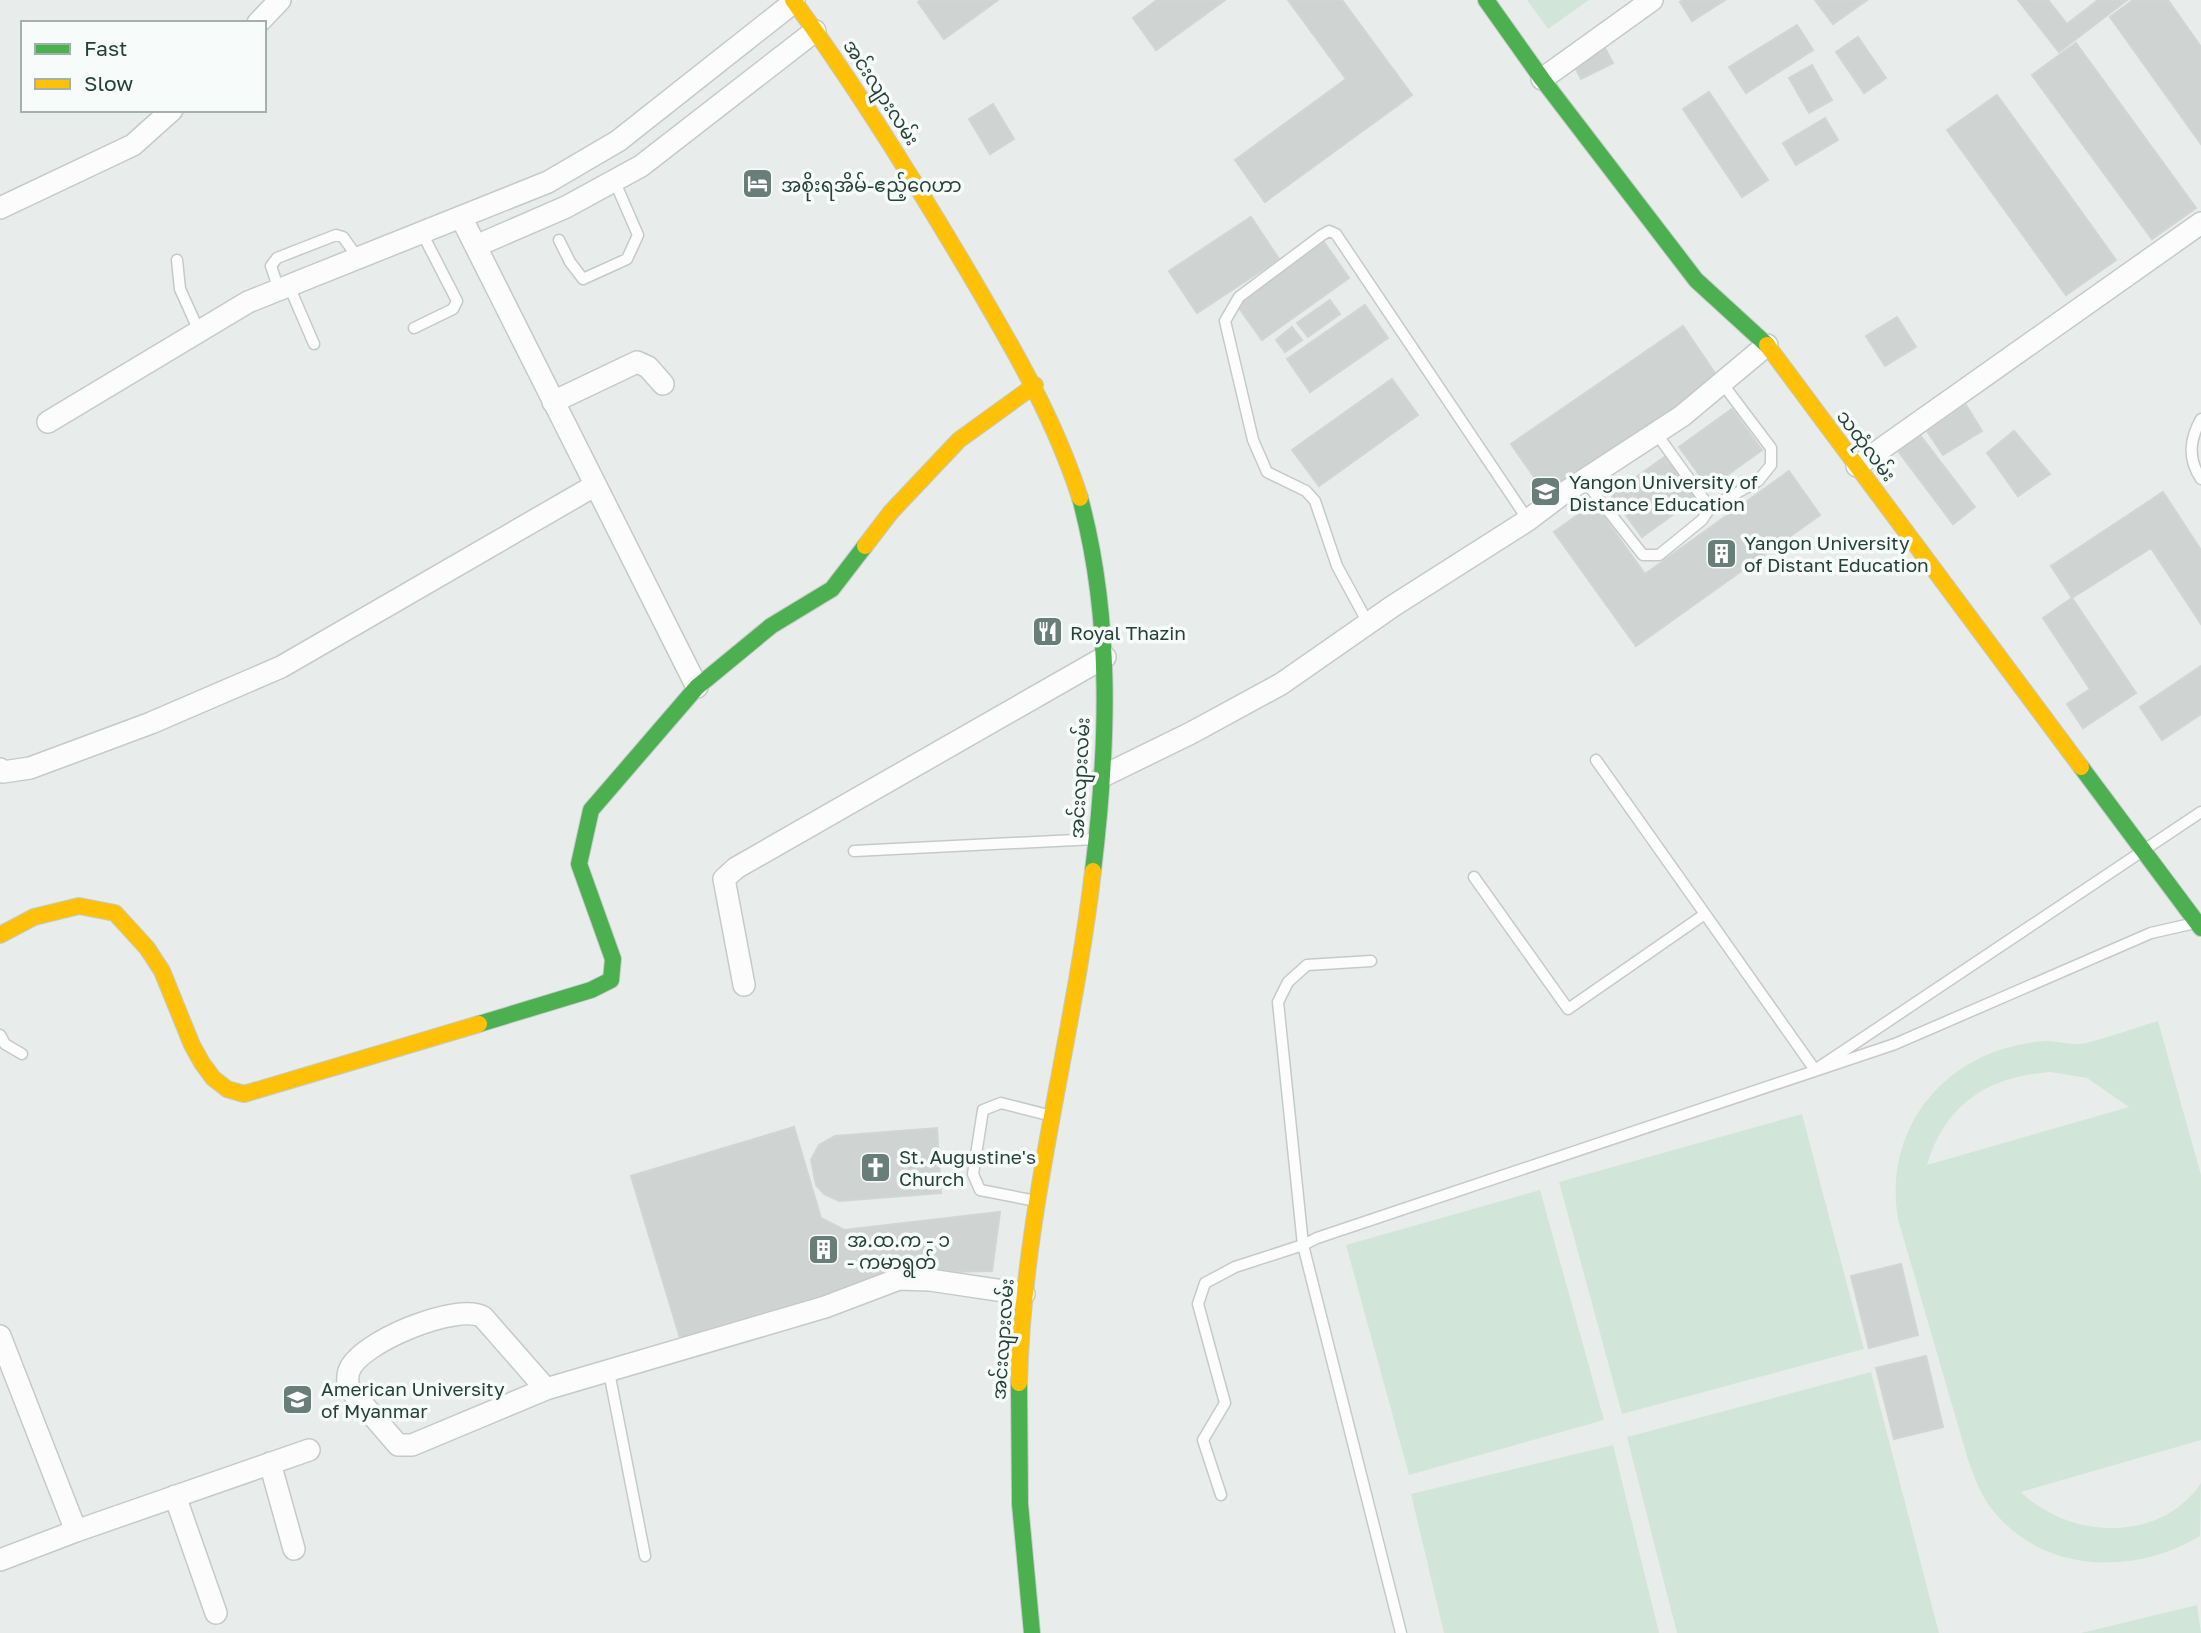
<svg xmlns="http://www.w3.org/2000/svg" width="2201" height="1633" font-family="'Golos Text','Noto Sans Myanmar',sans-serif">
  <style>
    .green { fill: #d1e6d8; fill-rule: evenodd }
    .building { fill: #cfd4d2; stroke: #d1d6d4; stroke-width: 2 }
    .lines { fill: none; stroke-linecap: round; stroke-linejoin: round }
    .lane-casing { stroke: #c5cac8; stroke-width: 13 }
    .street-casing { stroke: #c5cac8; stroke-width: 24 }
    .fast-casing { stroke: #c3cbc8; stroke-width: 18 }
    .slow-casing { stroke: #c3cbc8; stroke-width: 18 }
    .lane { stroke: #fcfcfc; stroke-width: 10 }
    .street { stroke: #fcfcfc; stroke-width: 21 }
    .fast { stroke: #4caf50; stroke-width: 16 }
    .slow { stroke: #ffc107; stroke-width: 16 }
    .labels { text-anchor: middle; dominant-baseline: central; stroke-width: 7; stroke-linejoin: round; paint-order: stroke }
    .street-label { font-size: 19px; fill: #24423a; stroke: #f7fbf9 }
    .poi-label { font-size: 19px; fill: #24423a; stroke: #f7fbf9; text-anchor: start }
  </style>
  <rect width="100%" height="100%" fill="#e8edeb"/>
  <path class="green" d="M1527,0H1589L1548,29Z
    M2158,1021L2201,1175V1440L2021,1492C2069,1539 2160,1544 2201,1483L2200,1536C2135,1576 2041,1574 1991,1508C1980,1494 1974,1476 1968,1460L1898,1219C1884,1136 1935,1063 2018,1045C2028,1043 2039,1041 2049,1041C2061,1042 2075,1046 2086,1043C2110,1037 2134,1028 2158,1021ZM2050,1072L2087,1078L2129,1107L1927,1165C1946,1103 1988,1077 2050,1072Z
    M1802,1114L1864,1349L1622,1414L1559,1182Z
    M1540,1190L1604,1420L1409,1475L1346,1245Z
    M1871,1372L1939,1633H1677L1627,1437Z
    M1613,1445L1659,1633H1444L1411,1494Z
    M2197,1605L2201,1633H2081Z"/>
  <path class="building" d="M921,0H998L944,39L918,2Z
    M1157,0H1225L1156,50L1133,18Z
    M1288,0H1342L1412,95L1265,202L1235,160L1346,79Z
    M1684,0H1725L1692,21L1680,2Z
    M1815,0H1867L1833,24Z
    M2018,0H2048L2067,24L2098,0H2127L2059,52Z
    M2133,0H2168L2201,47V144L2110,17Z
    M1797,25L1813,50L1746,93L1729,67Z
    M1858,37L1886,78L1864,93L1836,52Z
    M2076,43L2196,208L2152,239L2032,75Z
    M1605,48L1613,63L1581,79L1573,63Z
    M1812,65L1832,100L1809,113L1789,78Z
    M1709,92L1768,180L1742,197L1683,109Z
    M1997,95L2116,260L2066,295L1947,130Z
    M993,104L1014,139L990,154L969,119Z
    M1825,118L1838,140L1796,165L1783,143Z
    M1251,217L1279,259L1197,313L1169,271Z
    M1324,242L1349,278L1262,340L1236,304Z
    M1330,300L1340,314L1308,337L1297,323Z
    M1365,305L1388,338L1310,392L1287,359Z
    M1897,317L1916,347L1885,366L1866,336Z
    M1683,326L1719,379L1548,497L1511,444Z
    M1292,327L1302,340L1285,352L1276,340Z
    M1392,379L1418,415L1319,486L1292,450Z
    M1966,405L1982,431L1943,455L1927,431Z
    M1732,409L1762,450L1709,488L1679,447Z
    M2014,431L2050,474L2018,496L1987,453Z
    M1920,435L1975,507L1953,524L1898,451Z
    M1666,456L1696,498L1642,537L1611,495Z
    M1789,471L1820,515L1636,646L1554,532L1594,503L1645,574Z
    M2163,492L2201,550V624L2151,548L2072,598L2051,566Z
    M2072,598L2136,693L2083,728L2067,704L2090,689L2043,618Z
    M2201,666V714L2162,740L2140,707Z
    M794,1127L821,1218L844,1230L1000,1212L992,1271L897,1273L680,1338L631,1176Z
    M937,1128L941,1193L839,1201L824,1194L816,1185L811,1160L819,1145L835,1136Z
    M1901,1264L1918,1335L1869,1348L1851,1276Z
    M1926,1356L1943,1427L1894,1439L1876,1368Z"/>
  <g class="lines">
    <defs>
      <path id="lane" d="M559,240L570,262L583,279L627,259L638,235L614,180
        M177,260L180,289L199,331
        M289,286L314,344
        M279,290L271,266L277,258L336,235L343,237L358,258
        M414,328L453,309L457,301L422,233
        M2201,419C2190,439 2187,458 2201,479
        M1584,480L1643,555H1659L1702,520L1710,508L1656,433
        M1710,508L1758,481L1771,465V448L1722,383
        M1368,623L1337,566L1315,501L1306,491L1267,472L1253,440L1225,321L1239,297L1322,235L1329,231L1336,234L1528,520
        M1596,760L1705,914
        M854,851L1095,839
        M1474,877L1568,1009L1705,914L1815,1070L2201,812
        M1371,961L1307,965L1288,982L1278,1002L1303,1245L1401,1633
        M0,1035L5,1044L22,1054
        M1036,1201L980,1190L973,1174L983,1110L1001,1103L1052,1116
        M609,1372L645,1556
        M1221,1495L1203,1440L1225,1403L1198,1304L1205,1283L1235,1267L1303,1245L1317,1238L1895,1044L2151,933L2195,923"/>
      <path id="street" d="M258,23L280,0
        M1542,79L1652,0
        M0,208L133,145L172,110
        M461,217L697,687
        M476,246L566,207L641,166L815,31
        M553,402L637,362L648,367L663,384
        M48,422L248,302L548,182L618,141L794,2
        M1857,466L2201,223
        M0,769L3,772L30,768L151,723L281,667L594,486
        M1103,776L1191,733L1281,684L1393,606L1528,520L1561,495L1682,416L1767,345
        M744,985L724,879L736,868L1105,657
        M0,1336L76,1531
        M546,1389L483,1317C458,1302 359,1342 349,1371C347,1376 348,1382 348,1387L398,1445H412L546,1389L825,1307L899,1279L930,1280L1024,1294
        M270,1463L294,1549
        M175,1496L216,1613
        M0,1560L76,1531L309,1450"/>
      <path id="fast" d="M1486,0L1542,79L1696,280L1767,345
        M1080,498C1113,620 1108,747 1093,871
        M2081,767L2201,928
        M479,1024L591,990L611,980L613,959L579,864L591,810L697,687L771,626L832,589L865,546
        M1019,1383L1020,1504L1032,1633"/>
      <path id="slow" d="M793,0C857,88 914,180 969,273C1012,346 1054,417 1080,498
        M1767,345L2081,767
        M865,546L891,512L959,440L1035,385
        M0,935L34,917L79,906L115,913L147,948L162,971L192,1045L202,1063L213,1078L227,1089L244,1094L479,1024
        M1019,1383C1023,1210 1073,1043 1093,871"/>
    </defs>
    <use href="#lane" class="lane-casing"/>
    <use href="#street" class="street-casing"/>
    <use href="#fast" class="fast-casing"/>
    <use href="#slow" class="slow-casing"/>
    <use href="#lane" class="lane"/>
    <use href="#street" class="street"/>
    <use href="#fast" class="fast"/>
    <use href="#slow" class="slow"/>
  </g>
  <defs>
    <symbol id="hotel-square" viewBox="-11 -11 22 22"><rect x="-9" y="-9" width="18" height="18" rx="4" fill="#697e78" stroke="#f7fbf9"/><path d="M-6-4.5h1.5V1H6V5H4.5V3h-9V5H-6ZM-4 0a1.8 1.8 0 1 1 3.6 0ZM.5 0V-2.5h3Q6-2.5 6 0Z" fill="#fff"/></symbol>
    <symbol id="university-square" viewBox="-11 -11 22 22"><rect x="-9" y="-9" width="18" height="18" rx="4" fill="#697e78" stroke="#f7fbf9"/><path d="M0-5L7-2L0 1L-7-2ZM-4 1L0 2.5L4 1V4Q0 6-4 4Z" fill="#fff"/></symbol>
    <symbol id="building-square" viewBox="-11 -11 22 22"><rect x="-9" y="-9" width="18" height="18" rx="4" fill="#697e78" stroke="#f7fbf9"/><path d="M-4-6H4V6H1V3H-1V6H-4ZM-2.5-4.3h1.7v1.8h-1.7ZM.8-4.3h1.7v1.8H.8ZM-2.5-1h1.7V.8h-1.7ZM.8-1h1.7V.8H.8Z" fill="#fff"/></symbol>
    <symbol id="restaurant-square" viewBox="-11 -11 22 22"><rect x="-9" y="-9" width="18" height="18" rx="4" fill="#697e78" stroke="#f7fbf9"/><path d="M-5-6h1v4h1v-4h1v4h1v-4h1v5L-1.5 .5V6h-2V.5L-5-1ZM5-6V6H3V1.5H1.5Q1.5-4 5-6Z" fill="#fff"/></symbol>
    <symbol id="church-square" viewBox="-11 -11 22 22"><rect x="-9" y="-9" width="18" height="18" rx="4" fill="#697e78" stroke="#f7fbf9"/><path d="M-1.2-6h2.4v3.5h3.3v2.4h-3.3V6h-2.4V-.1h-3.3v-2.4h3.3Z" fill="#fff"/></symbol>
  </defs>
  <g fill-rule="evenodd">
    <use href="#hotel-square" x="740" y="166" width="35" height="35"/>
    <use href="#university-square" x="1528" y="474" width="35" height="35"/>
    <use href="#building-square" x="1704" y="536" width="35" height="35"/>
    <use href="#restaurant-square" x="1030" y="614" width="35" height="35"/>
    <use href="#church-square" x="858" y="1150" width="35" height="35"/>
    <use href="#building-square" x="806" y="1232" width="35" height="35"/>
    <use href="#university-square" x="280" y="1382" width="35" height="35"/>
  </g>
  <g class="labels">
    <g class="street-label">
      <text transform="translate(882 92) rotate(57)">အင်းလျားလမ်း</text>
      <text transform="translate(1867 445) rotate(53)">သထုံလမ်း</text>
      <text transform="translate(1079 778) rotate(-87)">အင်းလျားလမ်း</text>
      <text transform="translate(1002 1339) rotate(-86)">အင်းလျားလမ်း</text>
    </g>
    <g class="poi-label">
      <text x="781" y="184">အစိုးရအိမ်-ဧည့်ဂေဟာ</text>
      <text x="1569" y="481">Yangon University of<tspan x="1569" dy="22">Distance Education</tspan></text>
      <text x="1744" y="542">Yangon University<tspan x="1744" dy="22">of Distant Education</tspan></text>
      <text x="1070" y="632">Royal Thazin</text>
      <text x="899" y="1156">St. Augustine's<tspan x="899" dy="22">Church</tspan></text>
      <text x="847" y="1239">အ.ထ.က - ၁<tspan x="847" dy="22">- ကမာရွတ်</tspan></text>
      <text x="321" y="1388">American University<tspan x="321" dy="22">of Myanmar</tspan></text>
    </g>
  </g>
  <rect x="21" y="21" width="245" height="91" fill="#f7fbf9" stroke="#a3b1ad" stroke-width="2"/>
  <rect x="35" y="44" width="35" height="10" fill="#4caf50" stroke="#a3b1ad" stroke-width="2"/>
  <text x="84" y="56" font-size="21" fill="#24423a">Fast</text>
  <rect x="35" y="79" width="35" height="10" fill="#ffc107" stroke="#a3b1ad" stroke-width="2"/>
  <text x="84" y="91" font-size="21" fill="#24423a">Slow</text>
</svg>
